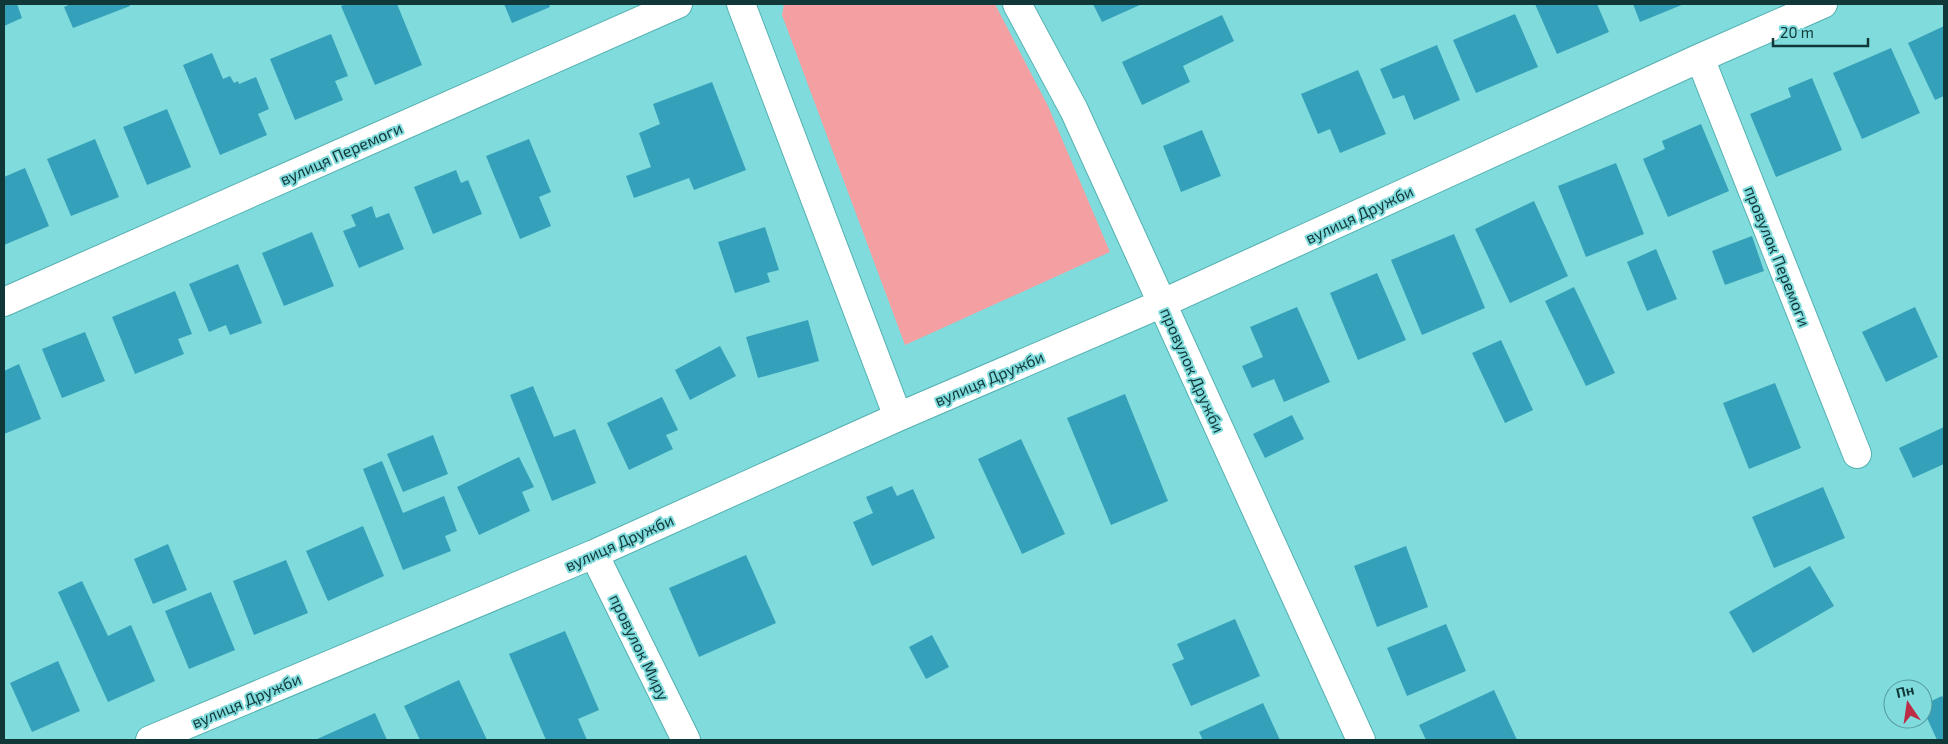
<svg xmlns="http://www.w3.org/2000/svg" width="1948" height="744" font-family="'Exo 2',sans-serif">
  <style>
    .green { fill: #f4a0a3 }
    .building { fill: #35a0b9 }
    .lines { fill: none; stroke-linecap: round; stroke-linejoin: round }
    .street-casing { stroke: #54b0b1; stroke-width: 30 }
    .street { stroke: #fff; stroke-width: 28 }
    .labels { text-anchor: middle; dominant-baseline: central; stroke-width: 4; stroke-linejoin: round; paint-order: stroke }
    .street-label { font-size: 16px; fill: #113839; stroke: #80dbdc }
  </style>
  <rect width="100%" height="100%" fill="#80dbdc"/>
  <path class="green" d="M784,4H995L1048,106L1110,252L905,345L782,15Z"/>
  <path class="building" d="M4,4H17L22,18L4,26Z
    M71,4H129L130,6L73,28L64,7Z
    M346,4H397L422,65L375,85L341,6Z
    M504,4H549L550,7L512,23Z
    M1093,4H1142L1102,22Z
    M1535,4H1597L1609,32L1557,54Z
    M1633,4H1684L1640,22Z
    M1515,14L1538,67L1476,93L1453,40Z
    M1222,15L1234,41L1183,66L1190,82L1142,105L1122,62Z
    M1944,26V96L1935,100L1908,43Z
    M331,34L348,76L335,81L343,100L295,120L270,59Z
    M1437,45L1460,100L1414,120L1404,95L1393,99L1380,69Z
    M1891,48L1920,113L1862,139L1833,73Z
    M212,53L223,79L230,76L234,83L238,81L239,84L256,77L269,109L258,114L267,135L220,155L183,65Z
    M1358,70L1386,134L1340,153L1330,129L1318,134L1301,94Z
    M1812,78L1842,150L1776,177L1750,114L1791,97L1788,88Z
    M712,82L746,170L694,190L689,178L634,198L626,176L651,167L639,133L660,124L653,104Z
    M167,109L191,167L147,185L123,127Z
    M1701,124L1729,191L1668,217L1643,159L1665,149L1662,141Z
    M1202,130L1221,176L1181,192L1163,146Z
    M95,139L119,197L71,216L47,159Z
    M529,139L551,192L539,197L551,226L520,239L486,156Z
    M1616,163L1644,234L1586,257L1558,186Z
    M25,168L49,226L4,245V177Z
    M456,170L461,183L468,180L482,214L433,234L414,187Z
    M1534,201L1568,276L1510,303L1475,229Z
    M372,206L376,218L389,213L404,249L359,268L343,231L356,226L351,215Z
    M765,227L779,270L767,273L770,282L735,293L718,242Z
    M312,232L334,286L284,306L262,253Z
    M1454,234L1485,308L1422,335L1391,260Z
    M1752,236L1764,271L1725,285L1712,251Z
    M1656,249L1677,299L1647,311L1627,262Z
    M238,264L262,323L230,335L226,325L209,332L189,284Z
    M1377,273L1406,340L1358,360L1330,293Z
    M1574,287L1615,373L1586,386L1545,301Z
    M175,291L192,334L178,339L184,354L135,374L112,317Z
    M1297,307L1330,382L1284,402L1274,379L1252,388L1242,366L1263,357L1250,327Z
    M1915,307L1938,357L1886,382L1862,332Z
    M808,320L819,361L758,378L746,337Z
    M85,332L105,381L62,398L42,349Z
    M1501,340L1533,410L1505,423L1472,353Z
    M720,346L736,376L690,400L675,370Z
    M19,364L41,419L4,434V371Z
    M1775,383L1801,448L1749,469L1723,403Z
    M533,386L554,437L575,429L596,483L552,501L510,395Z
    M1125,394L1168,501L1111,525L1067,418Z
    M662,397L678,430L666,435L673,449L629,470L607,423Z
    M1292,415L1304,439L1265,458L1253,434Z
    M1944,427V464L1913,478L1899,448Z
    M433,435L448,474L403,492L387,454Z
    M1021,439L1065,534L1022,554L978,459Z
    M519,457L534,487L522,492L530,511L479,535L457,487Z
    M382,461L403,513L444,496L457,531L445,536L451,551L403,570L363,469Z
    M892,486L897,496L913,489L935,538L872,566L853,522L873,513L866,497Z
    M1823,487L1845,538L1774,568L1752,517Z
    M363,526L384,576L328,601L306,551Z
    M168,544L187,590L153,604L134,559Z
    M1406,546L1428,607L1377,627L1354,566Z
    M746,555L776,623L699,657L669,588Z
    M286,560L308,613L254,635L233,581Z
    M1810,566L1834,606L1753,653L1729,612Z
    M82,581L108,636L131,625L155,681L108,702L58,592Z
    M211,592L235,650L189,669L165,611Z
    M1235,619L1260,676L1191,706L1172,664L1184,659L1177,644Z
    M1446,624L1466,671L1407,696L1387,648Z
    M565,631L599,710L578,719L587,740H546L509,654Z
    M932,635L949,667L926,679L909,647Z
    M58,661L80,711L32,732L10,683Z
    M459,680L487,740H420L404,706Z
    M1494,690L1517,740H1426L1419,725Z
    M1942,696L1944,700V740H1937L1923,709V705Z
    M1263,703L1280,740H1203L1199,732Z
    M375,713L387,740H315Z"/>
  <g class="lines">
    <defs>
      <path id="street" d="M741,4L898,417
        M1017,4L1074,110L1361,740
        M1700,58L1857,454
        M4,302L678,4
        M594,554L686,740
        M150,740L594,554L898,417L1163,303L1700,58L1823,4"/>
    </defs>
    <use href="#street" class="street-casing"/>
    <use href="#street" class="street"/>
  </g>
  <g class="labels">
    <g class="street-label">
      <text transform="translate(341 153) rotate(-24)">вулиця Перемоги</text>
      <text transform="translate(1359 214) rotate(-25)">вулиця Дружби</text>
      <text transform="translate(1778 256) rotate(68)">провулок Перемоги</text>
      <text transform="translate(1193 370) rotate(66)">провулок Дружби</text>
      <text transform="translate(989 378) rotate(-23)">вулиця Дружби</text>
      <text transform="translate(619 542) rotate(-24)">вулиця Дружби</text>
      <text transform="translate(640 647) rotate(64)">провулок Миру</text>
      <text transform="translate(246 700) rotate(-23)">вулиця Дружби</text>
    </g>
  </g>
  <rect width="1948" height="744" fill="none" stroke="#113839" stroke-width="10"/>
  <g transform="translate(1908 704) rotate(347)"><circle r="24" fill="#80dbdc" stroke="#549a9b"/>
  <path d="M0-4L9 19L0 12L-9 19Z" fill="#bd2c45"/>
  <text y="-8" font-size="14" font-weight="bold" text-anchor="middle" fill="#113839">Пн</text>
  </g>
  <path d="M1773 38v8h95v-8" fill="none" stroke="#113839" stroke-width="2.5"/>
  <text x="1780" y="38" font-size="15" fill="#113839" stroke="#80dbdc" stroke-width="4" paint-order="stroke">20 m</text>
</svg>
